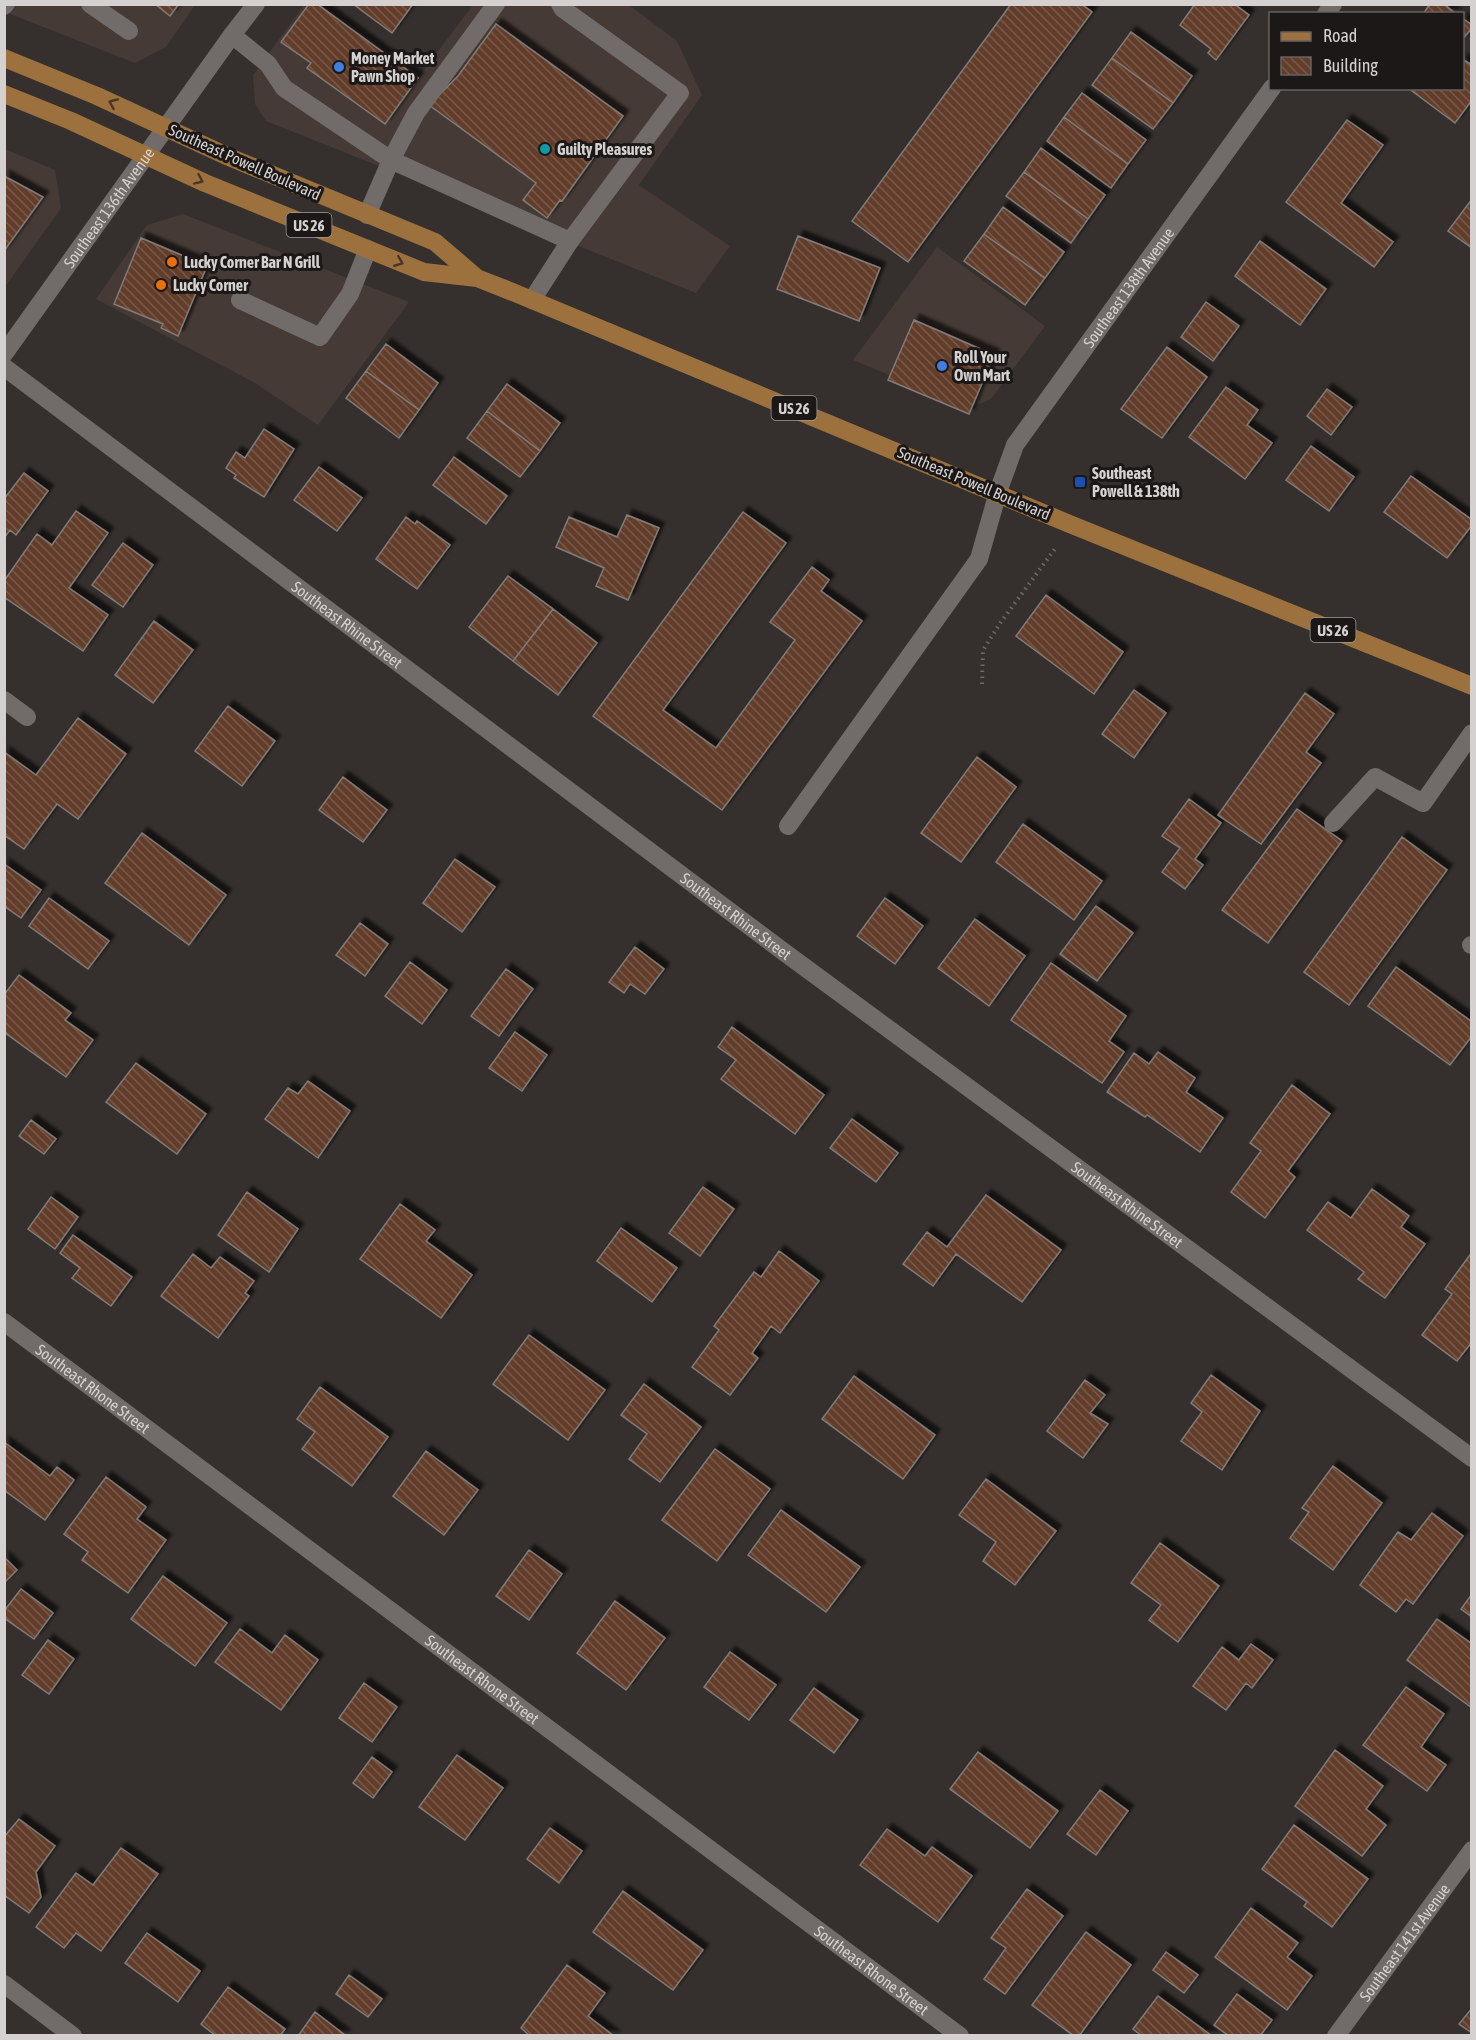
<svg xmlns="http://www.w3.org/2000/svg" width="1476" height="2040" font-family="'Asap Condensed',sans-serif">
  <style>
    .built { fill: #453a35 }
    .building { fill: url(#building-back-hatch); stroke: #817b78; stroke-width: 1.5; filter: url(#shadow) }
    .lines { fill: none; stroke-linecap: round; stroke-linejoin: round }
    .path { stroke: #6f6a68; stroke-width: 4; stroke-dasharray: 1.5 4.5; stroke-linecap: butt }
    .minor { stroke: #716c69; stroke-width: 18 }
    .major { stroke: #9c713e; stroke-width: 18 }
    .oneway { stroke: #483725 }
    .shop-dot { fill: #3f7fe0; stroke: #1b1817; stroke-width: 2 }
    .culture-dot { fill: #0f9aa8; stroke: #1b1817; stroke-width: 2 }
    .food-dot { fill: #e8710a; stroke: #1b1817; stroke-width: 2 }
    .transit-dot { fill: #1a4fb4; stroke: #1b1817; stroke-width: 2 }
    .labels { text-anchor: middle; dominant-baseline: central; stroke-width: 6; stroke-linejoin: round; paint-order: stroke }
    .shield { fill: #1b1817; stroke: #9d9a98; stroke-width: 1.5 }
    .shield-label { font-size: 15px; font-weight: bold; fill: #d5d1d0 }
    .poi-label { font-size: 16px; font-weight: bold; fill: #d5d1d0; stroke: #1b1817; text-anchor: start }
    .street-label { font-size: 16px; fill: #d5d1d0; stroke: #1b1817 }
  </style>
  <defs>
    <pattern id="building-back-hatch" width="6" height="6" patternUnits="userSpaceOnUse" patternTransform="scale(1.5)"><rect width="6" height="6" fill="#623e2b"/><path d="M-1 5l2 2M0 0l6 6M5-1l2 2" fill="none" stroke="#785949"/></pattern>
    <filter id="shadow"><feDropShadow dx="5.5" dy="-5.5" stdDeviation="1.5" flood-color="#0009"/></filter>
  </defs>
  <rect width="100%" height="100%" fill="#35302d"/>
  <path class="built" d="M4,5H195L166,47L135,63L5,12Z
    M304,5H322L420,75L473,5H629L677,41L702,95L639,185L730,246L696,293L266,121L255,104L253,75Z
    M5,149L55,170L61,208L5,287Z
    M183,214L409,302L318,425L255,383L96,299L147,225Z
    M937,247L1045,326L991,399L969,408L853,360Z"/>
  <path class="building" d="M155,4H179L170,16Z
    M309,4H317L418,78L385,124L307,68L311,63L281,42Z
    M353,4H413L392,33Z
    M1011,4H1081L1092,12L908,262L852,221Z
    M1195,4H1234L1249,15L1216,60L1208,53L1211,49L1180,25Z
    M1430,4H1444L1456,14H1423Z
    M1462,18L1472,25V28L1462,40Z
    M496,24L623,116L562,201L560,200L547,218L523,200L536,183L429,105L458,76Z
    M1131,32L1192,76L1173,103L1112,58Z
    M1112,58L1173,103L1153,129L1092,85Z
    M1462,59L1472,65V100L1455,123L1408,88H1462Z
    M1082,93L1146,140L1128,164L1064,117Z
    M1064,117L1128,164L1111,188L1047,141Z
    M1347,120L1383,145L1341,203L1393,242L1374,267L1286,202Z
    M1041,148L1105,195L1088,219L1024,172Z
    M1024,172L1088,219L1071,243L1006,196Z
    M4,176L43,197L4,251Z
    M1472,199V248L1448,231Z
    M1003,207L1064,252L1045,278L984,234Z
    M984,234L1045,278L1025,305L964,261Z
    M798,236L880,268L859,321L777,289Z
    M141,238L207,266L178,336L161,328L163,324L114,304Z
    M1260,241L1326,289L1300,325L1235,276Z
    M1206,302L1239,326L1213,361L1181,337Z
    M914,320L994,355L969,414L888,380Z
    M386,344L438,383L419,410L366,371Z
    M1167,347L1207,377L1162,438L1121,409Z
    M366,371L419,410L399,438L346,398Z
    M507,384L560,423L540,451L487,411Z
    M1226,387L1258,410L1247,425L1272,443L1245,479L1189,437Z
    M1327,389L1352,407L1331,435L1307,416Z
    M487,411L540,451L520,477L467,438Z
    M264,429L294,449L264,497L234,478L236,475L226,468L236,452L245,458Z
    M1311,446L1354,477L1329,511L1286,480Z
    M454,457L507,496L486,524L433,485Z
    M319,467L362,498L337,531L294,500Z
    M24,473L48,491L16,535L10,530L4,538V499Z
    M1411,476L1472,520V525L1447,558L1384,512Z
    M76,511L108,533L69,588L108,615L83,651L4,597V581L37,534L52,545Z
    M743,512L786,543L663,710L716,748L795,640L770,622L812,567L829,580L821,591L862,621L722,810L593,716Z
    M627,515L659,528L628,600L596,586L604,568L556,547L569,517L617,537Z
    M406,517L415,524L417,521L450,545L417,589L376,559Z
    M123,543L153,565L123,607L92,585Z
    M508,576L553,609L513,661L469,627Z
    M1046,595L1123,652L1094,694L1016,636Z
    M553,609L597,643L558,695L513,661Z
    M154,621L193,650L153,703L115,675Z
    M1134,690L1166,713L1134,758L1102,734Z
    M1305,693L1334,714L1306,752L1321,763L1261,844L1218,815Z
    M228,706L275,741L242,786L195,751Z
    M78,718L126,754L78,819L57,804L24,849L4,835V752L36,775Z
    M977,757L1016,787L961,862L921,833Z
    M343,777L387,810L363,842L319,810Z
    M1189,799L1221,823L1195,859L1203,865L1185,889L1162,872L1180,848L1162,836Z
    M1297,809L1342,841L1268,943L1222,910Z
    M1023,824L1102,881L1074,920L996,862Z
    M142,833L226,895L189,945L105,883Z
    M1402,837L1447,870L1349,1005L1304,972Z
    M455,859L495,887L462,932L423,903Z
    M4,864L41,890L21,918L4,906Z
    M49,898L109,941L88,969L29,926Z
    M885,898L923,926L895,964L857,936Z
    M1096,906L1133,933L1097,981L1060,954Z
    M975,919L1025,956L989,1006L938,968Z
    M360,923L388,944L365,976L336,955Z
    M635,947L664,969L645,994L630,984L624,993L609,982Z
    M410,962L447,990L422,1024L385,996Z
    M1051,963L1126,1016L1109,1041L1124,1052L1102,1083L1011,1020Z
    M1396,967L1472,1022V1036L1450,1065L1368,1006Z
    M506,969L533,989L499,1036L471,1016Z
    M19,975L71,1013L65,1020L93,1040L66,1077L4,1032V995Z
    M732,1027L824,1095L795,1134L721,1079L736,1060L718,1047Z
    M515,1032L547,1055L522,1091L489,1068Z
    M1158,1052L1195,1078L1186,1092L1223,1118L1200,1152L1147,1115L1145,1117L1107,1092L1134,1053L1149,1064Z
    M136,1063L206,1114L177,1154L106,1102Z
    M308,1081L350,1111L318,1158L265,1119L288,1088L298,1094Z
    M1292,1085L1330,1114L1288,1171L1295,1177L1265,1218L1231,1192L1261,1151L1250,1143Z
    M852,1119L898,1153L876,1182L830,1148Z
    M31,1120L56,1139L44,1154L19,1136Z
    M703,1187L734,1209L700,1256L669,1233Z
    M1372,1189L1409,1216L1401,1227L1425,1244L1385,1298L1358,1279L1364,1272L1307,1230L1328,1202L1351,1218Z
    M247,1192L298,1229L269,1272L218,1235Z
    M986,1195L1061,1250L1022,1302L956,1254L933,1286L903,1264L927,1232L947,1247Z
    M51,1197L78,1217L55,1249L28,1229Z
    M400,1204L435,1230L426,1241L472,1275L441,1318L360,1259Z
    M621,1228L677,1268L652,1302L597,1261Z
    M73,1235L132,1277L111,1306L72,1278L80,1268L60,1253Z
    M779,1251L819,1281L780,1333L771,1326L752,1353L758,1358L730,1395L692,1367L719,1330L714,1326L754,1272L761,1277Z
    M1472,1252V1342L1457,1361L1422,1335L1452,1294L1445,1289Z
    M193,1254L211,1268L220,1257L254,1281L245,1293L249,1296L218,1338L161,1296Z
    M529,1335L605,1390L568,1440L493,1384Z
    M1211,1375L1260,1411L1222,1470L1181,1441L1202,1412L1191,1403Z
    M854,1376L935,1435L903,1479L822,1419Z
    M1085,1380L1105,1395L1090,1413L1108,1424L1083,1458L1047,1431Z
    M644,1384L701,1427L660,1482L629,1459L647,1434L621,1415Z
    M320,1387L388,1437L352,1486L302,1449L315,1432L297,1419Z
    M4,1442L50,1476L57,1467L74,1480L45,1520L4,1490Z
    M715,1449L770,1489L717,1561L662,1520Z
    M426,1451L478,1490L444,1535L393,1496Z
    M1333,1466L1382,1503L1333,1570L1290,1538L1309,1512L1302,1508Z
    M106,1477L146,1507L137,1519L166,1540L128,1593L82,1560L88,1552L64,1534Z
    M986,1479L1056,1531L1015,1585L983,1561L996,1542L959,1515Z
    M781,1510L860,1567L826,1612L748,1555Z
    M1432,1513L1463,1536L1413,1604L1406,1599L1396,1612L1360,1585L1398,1532L1411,1540Z
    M1160,1543L1219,1586L1178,1642L1149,1620L1161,1605L1131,1583Z
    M529,1550L562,1574L529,1620L496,1596Z
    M4,1557L17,1570L4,1583Z
    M163,1576L227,1623L195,1666L131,1619Z
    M21,1589L53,1613L34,1639L4,1618V1611Z
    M1472,1594V1617L1461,1609Z
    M615,1601L665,1638L626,1690L577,1653Z
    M1437,1619L1472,1644V1708L1407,1660Z
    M240,1629L272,1653L285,1635L318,1660L281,1710L215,1662Z
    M48,1640L74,1659L49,1694L22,1675Z
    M1251,1644L1273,1660L1252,1688L1246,1683L1226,1710L1193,1686L1222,1647L1239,1660Z
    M730,1652L776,1685L749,1720L704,1687Z
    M364,1683L397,1707L372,1742L339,1718Z
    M1406,1687L1444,1714L1421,1747L1446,1765L1427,1791L1363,1745Z
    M814,1688L858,1720L834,1753L790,1720Z
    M1335,1750L1383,1786L1366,1809L1386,1825L1362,1856L1295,1806Z
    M978,1752L1058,1811L1030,1848L950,1789Z
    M457,1755L503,1788L465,1840L419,1807Z
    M372,1757L392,1772L373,1798L353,1783Z
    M1100,1790L1128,1811L1096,1855L1067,1834Z
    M19,1819L55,1846L36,1872L41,1897L29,1913L4,1895V1837Z
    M1294,1825L1368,1879L1332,1927L1304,1906L1307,1902L1262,1869Z
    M550,1828L582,1851L559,1883L527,1859Z
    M887,1829L925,1856L932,1847L972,1876L938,1922L860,1865Z
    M121,1848L158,1874L101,1951L76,1933L64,1948L36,1927L76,1873L93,1885Z
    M1027,1889L1063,1916L1005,1994L984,1979L1006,1948L991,1938Z
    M623,1891L703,1950L673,1990L593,1932Z
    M1251,1908L1298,1943L1287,1957L1312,1976L1287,2010L1215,1957Z
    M1086,1932L1131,1965L1079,2036H1074L1032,2005Z
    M147,1933L200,1971L178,2002L125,1963Z
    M1166,1952L1198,1975L1184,1993L1153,1970Z
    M567,1965L605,1993L588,2016L614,2036H530L521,2028Z
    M349,1975L382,1999L368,2017L336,1994Z
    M228,1987L285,2029L280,2036H216L201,2024Z
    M1237,1994L1272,2020L1260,2036H1229L1214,2025Z
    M1158,1996L1212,2036H1142L1133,2029Z
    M1472,2008V2033L1459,2024Z
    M315,2012L345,2035L344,2036H298Z"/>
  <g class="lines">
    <path class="path" d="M982,684L983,650L1001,622L1057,546"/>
    <g class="minor">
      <path d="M90,4L129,31"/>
      <path d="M4,6L6,4"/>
      <path d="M1326,14L1333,4"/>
      <path d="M232,35L268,64L284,88L391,160L570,241"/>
      <path d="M367,215L391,160L416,113L496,4"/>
      <path d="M240,300L320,337L350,294L368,249"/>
      <path d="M532,300L570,241L680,93L563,9L560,4"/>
      <path id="s1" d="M4,354L232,35L256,4"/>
      <path id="s2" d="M4,367L784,952L1472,1458"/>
      <path d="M4,700L27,717"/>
      <path d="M1333,823L1375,777L1423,803L1472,733"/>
      <path id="s3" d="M788,826L979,559L998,492L1015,445L1272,88"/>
      <path d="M1471,945H1472"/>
      <path id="s4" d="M4,1322L960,2036"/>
      <path d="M4,1984L73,2036"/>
      <path id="s5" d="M1336,2036L1472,1850"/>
    </g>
    <path class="major" d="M4,58L97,96L229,157L435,242L477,278
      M4,94L71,121L205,183L424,272L477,278L515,293L1072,525L1472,686"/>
  </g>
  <defs><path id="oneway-chevron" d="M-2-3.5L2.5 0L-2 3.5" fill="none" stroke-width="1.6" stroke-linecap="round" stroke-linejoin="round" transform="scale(1.5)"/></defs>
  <g class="oneway">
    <use href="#oneway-chevron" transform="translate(113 103) rotate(-156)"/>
    <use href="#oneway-chevron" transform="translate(199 180) rotate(24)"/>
    <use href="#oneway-chevron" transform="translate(399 262) rotate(22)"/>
  </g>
  <g class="shop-dot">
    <circle cx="339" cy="67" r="6"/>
    <circle cx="942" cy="366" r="6"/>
  </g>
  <circle class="culture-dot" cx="545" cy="149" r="6"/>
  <g class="food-dot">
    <circle cx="172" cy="262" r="6"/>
    <circle cx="161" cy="285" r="6"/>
  </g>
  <rect class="transit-dot" x="1074" y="476" width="12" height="12" rx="3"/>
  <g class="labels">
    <g class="shield">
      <rect x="286.5" y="213" width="45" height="24" rx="4.5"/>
      <rect x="771.5" y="396" width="45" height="24" rx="4.5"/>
      <rect x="1310.5" y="618" width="45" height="24" rx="4.5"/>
    </g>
    <g class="shield-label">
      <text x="309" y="225">US 26</text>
      <text x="794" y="408">US 26</text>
      <text x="1333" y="630">US 26</text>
    </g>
    <g class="poi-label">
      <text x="351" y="58">Money Market<tspan x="351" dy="18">Pawn Shop</tspan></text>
      <text x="557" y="149">Guilty Pleasures</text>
      <text x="184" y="262">Lucky Corner Bar N Grill</text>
      <text x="173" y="285">Lucky Corner</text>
      <text x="954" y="357">Roll Your<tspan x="954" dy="18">Own Mart</tspan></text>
      <text x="1092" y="473">Southeast<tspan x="1092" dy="18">Powell &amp; 138th</tspan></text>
    </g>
    <g class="street-label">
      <text transform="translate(245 162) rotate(24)">Southeast Powell Boulevard</text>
      <text stroke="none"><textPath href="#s1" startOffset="180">Southeast 136th Avenue</textPath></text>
      <text stroke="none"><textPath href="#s3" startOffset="642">Southeast 138th Avenue</textPath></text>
      <text transform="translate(974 483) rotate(23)">Southeast Powell Boulevard</text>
      <text stroke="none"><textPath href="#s2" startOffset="429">Southeast Rhine Street</textPath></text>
      <text stroke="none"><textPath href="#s2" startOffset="915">Southeast Rhine Street</textPath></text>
      <text stroke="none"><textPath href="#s2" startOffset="1401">Southeast Rhine Street</textPath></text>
      <text stroke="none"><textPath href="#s4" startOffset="111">Southeast Rhone Street</textPath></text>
      <text stroke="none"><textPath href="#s4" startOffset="597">Southeast Rhone Street</textPath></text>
      <text stroke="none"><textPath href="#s5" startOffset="116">Southeast 141st Avenue</textPath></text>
      <text stroke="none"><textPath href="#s4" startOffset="1083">Southeast Rhone Street</textPath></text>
    </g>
  </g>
  <rect width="1476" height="2040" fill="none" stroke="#d5d1d0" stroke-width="12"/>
  <rect x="1269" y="12" width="195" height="78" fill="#1b1817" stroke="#656261" stroke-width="1.5"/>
  <rect x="1281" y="32" width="30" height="9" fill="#9c713e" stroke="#656261" stroke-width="1.5"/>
  <text x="1323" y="42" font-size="18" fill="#d5d1d0">Road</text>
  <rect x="1281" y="57" width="30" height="18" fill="url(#building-back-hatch)" stroke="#656261" stroke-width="1.5"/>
  <text x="1323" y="72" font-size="18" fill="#d5d1d0">Building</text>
</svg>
